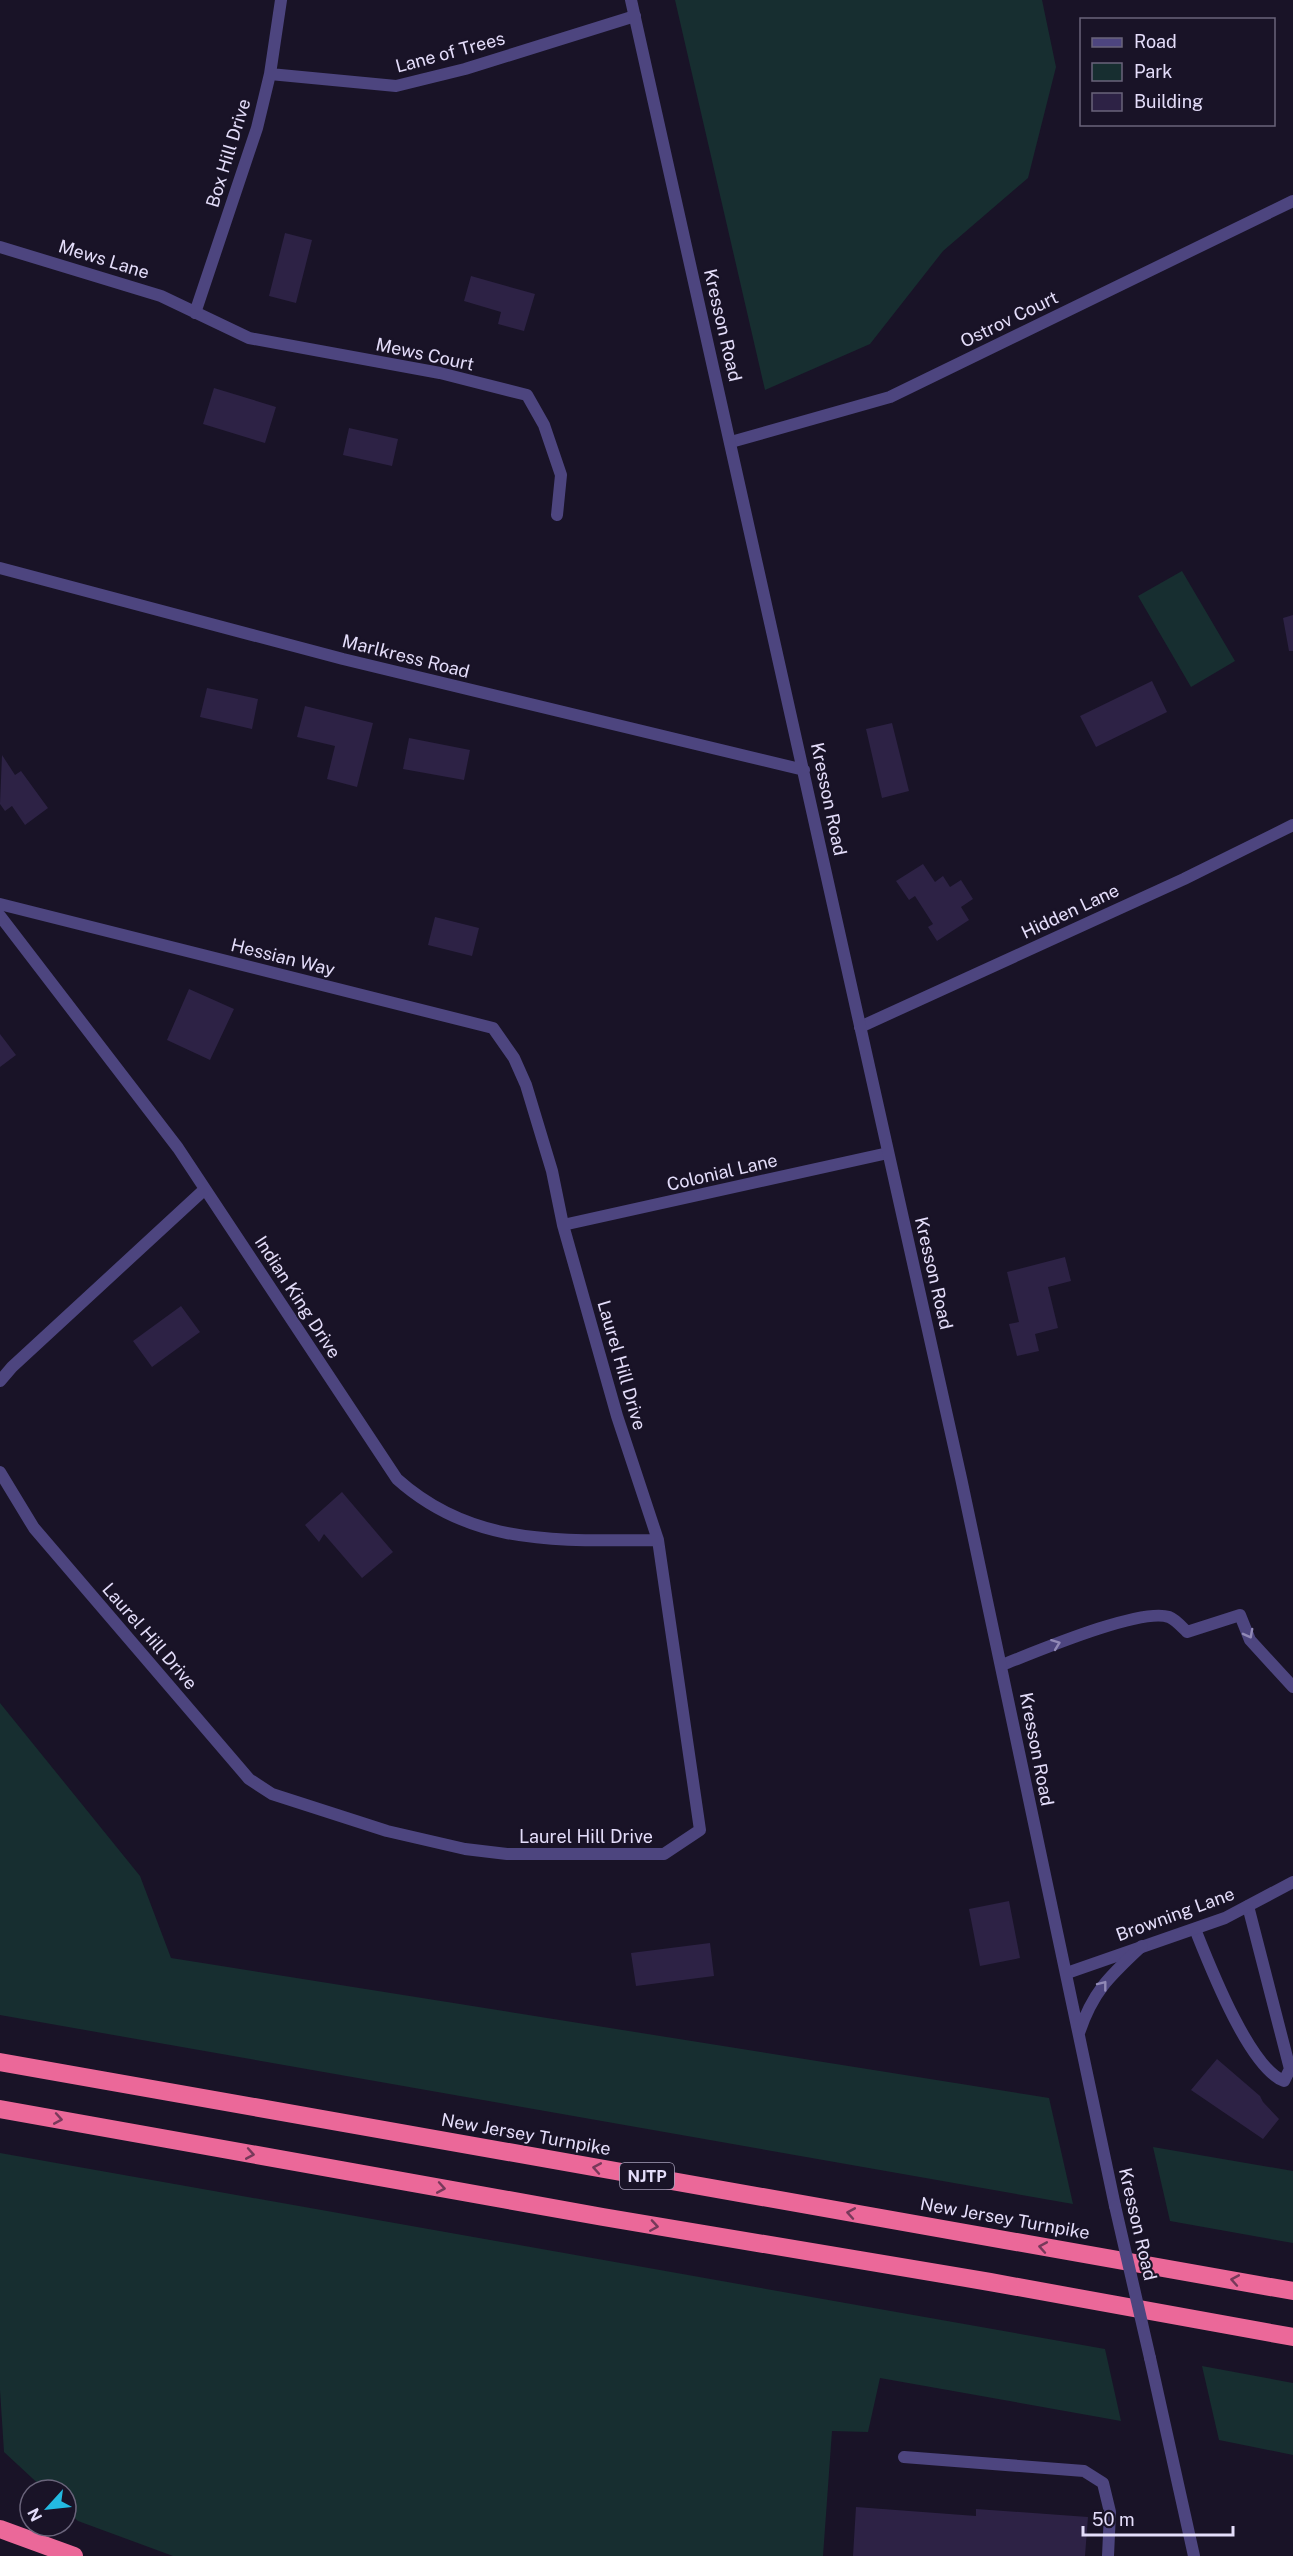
<svg xmlns="http://www.w3.org/2000/svg" width="1293" height="2556" font-family="'Public Sans',sans-serif">
  <style>
    .green { fill: #172e30 }
    .building { fill: #2d2245 }
    .lines { fill: none; stroke-linecap: round; stroke-linejoin: round }
    .service { stroke: #4d457f; stroke-width: 12 }
    .minor { stroke: #4d457f; stroke-width: 12 }
    .tertiary { stroke: #4d457f; stroke-width: 12 }
    .motorway { stroke: #eb6899; stroke-width: 18 }
    .tertiary-bridge { stroke: #4d457f; stroke-width: 12 }
    .oneway { stroke: #9189b6 }
    .oneway2 { stroke: #77395a }
    .labels { text-anchor: middle; dominant-baseline: central; stroke-width: 4.5; stroke-linejoin: round; paint-order: stroke }
    .shield { fill: #191327; stroke: #a7a0bb; stroke-width: 1.5 }
    .shield-label { font-size: 16px; font-weight: bold; fill: #e4ddfa }
    .street-label { font-size: 18px; fill: #e4ddfa; stroke: #191327 }
  </style>
  <rect width="100%" height="100%" fill="#191327"/>
  <path class="green" d="M675,0H1042L1056,67L1028,178L943,251L870,344L765,390Z
    M1182,571L1235,661L1191,687L1138,596Z
    M0,1703L140,1876L171,1958L1049,2098L1073,2204L0,2015Z
    M1153,2147L1293,2171V2243L1170,2221Z
    M0,2153L1105,2349L1121,2421L880,2378L868,2432L832,2431L823,2556H173L78,2521L66,2510V2490H45L4,2452L0,2390Z
    M1202,2366L1293,2383V2455L1219,2440Z"/>
  <path class="building" d="M285,233L312,240L296,303L269,296Z
    M471,276L535,294L524,331L498,324L501,312L464,301Z
    M214,388L276,407L265,443L203,424Z
    M349,428L398,439L392,466L343,455Z
    M1293,615V651H1289L1283,618Z
    M1152,681L1167,712L1096,747L1080,716Z
    M207,688L258,699L252,729L200,717Z
    M305,706L373,723L357,787L327,779L335,746L297,737Z
    M892,723L909,791L882,798L866,729Z
    M409,738L470,750L464,780L403,769Z
    M2,755L15,775L21,771L48,808L25,825L12,806L5,811L0,804Z
    M923,864L935,882L943,876L950,887L961,880L973,899L961,907L969,920L937,941L928,927L933,924L915,896L909,900L896,881Z
    M435,917L479,928L472,956L428,945Z
    M189,989L234,1009L210,1060L167,1040Z
    M0,1034L16,1055L0,1067Z
    M1065,1257L1071,1281L1048,1287L1058,1328L1035,1334L1039,1351L1017,1356L1009,1324L1019,1322L1007,1272Z
    M181,1306L200,1332L152,1367L133,1341Z
    M342,1492L393,1552L362,1578L324,1534L319,1542L305,1525Z
    M1009,1901L1020,1958L980,1966L969,1909Z
    M710,1943L714,1976L636,1986L631,1953Z
    M1217,2059L1260,2096L1263,2102L1279,2119L1263,2139L1191,2090Z
    M856,2507L976,2516V2509L1088,2517L1085,2556H853Z"/>
  <g class="lines">
    <path class="service" d="M1002,1665C1033,1653 1140,1607 1169,1617C1175,1619 1182,1627 1187,1632L1240,1615L1250,1640L1293,1687
      M1195,1929C1209,1964 1249,2068 1284,2081L1290,2069L1248,1906
      M904,2457L1084,2471L1103,2483L1110,2512L1108,2556"/>
    <path class="minor" d="M270,74L396,86L465,69L635,16
      M0,247L161,296L249,338L440,373L527,395L544,425L561,475L557,515
      M195,313L257,128L270,74L281,0
      M731,442L890,397L1293,201
      M0,904L493,1028L514,1058L526,1085L552,1171L563,1225L617,1416L658,1540L700,1830L664,1854H507L465,1849L387,1831L272,1794L249,1779L34,1528L0,1472
      M0,916L178,1148L397,1479C474,1548 562,1540 658,1540
      M860,1027L1184,879L1293,825
      M563,1225L888,1153
      M0,1381L12,1367L205,1189
      M1067,1973L1225,1918L1293,1882"/>
    <path class="tertiary" d="M631,0L961,1478L1115,2206
      M0,568L343,659L804,770
      M1079,2033C1093,1991 1110,1976 1142,1946
      M1150,2358L1194,2556"/>
    <path class="motorway" d="M0,2062L1293,2291
      M0,2109L603,2217L990,2282L1293,2337
      M0,2529L74,2556"/>
    <path class="tertiary-bridge" d="M1115,2206L1150,2358"/>
  </g>
  <defs><path id="oneway-chevron" d="M-2-3.5L2.5 0L-2 3.5" fill="none" stroke-width="1.6" stroke-linecap="round" stroke-linejoin="round" transform="scale(1.5)"/></defs>
  <g class="oneway">
    <use href="#oneway-chevron" transform="translate(1249 1634) rotate(62)"/>
    <use href="#oneway-chevron" transform="translate(1056 1644) rotate(-21)"/>
    <use href="#oneway-chevron" transform="translate(1103 1985) rotate(-52)"/>
  </g>
  <g class="oneway2">
    <use href="#oneway-chevron" transform="translate(58 2119) rotate(10)"/>
    <use href="#oneway-chevron" transform="translate(250 2154) rotate(10)"/>
    <use href="#oneway-chevron" transform="translate(597 2168) rotate(-170)"/>
    <use href="#oneway-chevron" transform="translate(441 2188) rotate(10)"/>
    <use href="#oneway-chevron" transform="translate(851 2213) rotate(-170)"/>
    <use href="#oneway-chevron" transform="translate(654 2226) rotate(9)"/>
    <use href="#oneway-chevron" transform="translate(1043 2247) rotate(-170)"/>
    <use href="#oneway-chevron" transform="translate(1235 2280) rotate(-170)"/>
  </g>
  <g class="labels">
    <rect class="shield" x="620" y="2163" width="54" height="26" rx="4.5"/>
    <g class="shield-label">
      <text x="647" y="2176">NJTP</text>
    </g>
    <g class="street-label">
      <text transform="translate(450 52) rotate(-15)">Lane of Trees</text>
      <text transform="translate(228 153) rotate(-73)">Box Hill Drive</text>
      <text transform="translate(104 259) rotate(17)">Mews Lane</text>
      <text transform="translate(1009 319) rotate(-26)">Ostrov Court</text>
      <text transform="translate(723 325) rotate(77)">Kresson Road</text>
      <text transform="translate(425 354) rotate(12)">Mews Court</text>
      <text transform="translate(406 656) rotate(14)">Marlkress Road</text>
      <text transform="translate(829 799) rotate(78)">Kresson Road</text>
      <text transform="translate(1070 911) rotate(-25)">Hidden Lane</text>
      <text transform="translate(283 957) rotate(14)">Hessian Way</text>
      <text transform="translate(722 1172) rotate(-13)">Colonial Lane</text>
      <text transform="translate(934 1273) rotate(77)">Kresson Road</text>
      <text transform="translate(298 1297) rotate(57)">Indian King Drive</text>
      <text transform="translate(622 1365) rotate(74)">Laurel Hill Drive</text>
      <text transform="translate(150 1636) rotate(49)">Laurel Hill Drive</text>
      <text transform="translate(1037 1749) rotate(79)">Kresson Road</text>
      <text x="586" y="1836">Laurel Hill Drive</text>
      <text transform="translate(1175 1914) rotate(-20)">Browning Lane</text>
      <text transform="translate(526 2134) rotate(10)">New Jersey Turnpike</text>
      <text transform="translate(1005 2218) rotate(10)">New Jersey Turnpike</text>
      <text transform="translate(1138 2224) rotate(77)">Kresson Road</text>
    </g>
  </g>
  <rect x="1080" y="18" width="195" height="108" fill="#191327" stroke="#6a647b" stroke-width="1.5"/>
  <rect x="1092" y="38" width="30" height="9" fill="#4d457f" stroke="#6a647b" stroke-width="1.5"/>
  <text x="1134" y="48" font-size="18" fill="#e4ddfa">Road</text>
  <rect x="1092" y="63" width="30" height="18" fill="#172e30" stroke="#6a647b" stroke-width="1.5"/>
  <text x="1134" y="78" font-size="18" fill="#e4ddfa">Park</text>
  <rect x="1092" y="93" width="30" height="18" fill="#2d2245" stroke="#6a647b" stroke-width="1.5"/>
  <text x="1134" y="108" font-size="18" fill="#e4ddfa">Building</text>
  <g transform="translate(48 2508) rotate(243)"><circle r="28" fill="#191327" stroke="#6a647b" stroke-width="1.5"/>
  <path d="M0-4.5L10 22L0 15L-10 22Z" fill="#23bae1"/>
  <text y="-9" font-size="16" font-weight="bold" text-anchor="middle" fill="#e4ddfa">N</text>
  </g>
  <path d="M1083 2526v9h150v-9" fill="none" stroke="#e4ddfa" stroke-width="3"/>
  <text x="1092" y="2526" font-size="18" fill="#e4ddfa" stroke="#191327" stroke-width="4.5" paint-order="stroke">50 m</text>
</svg>
